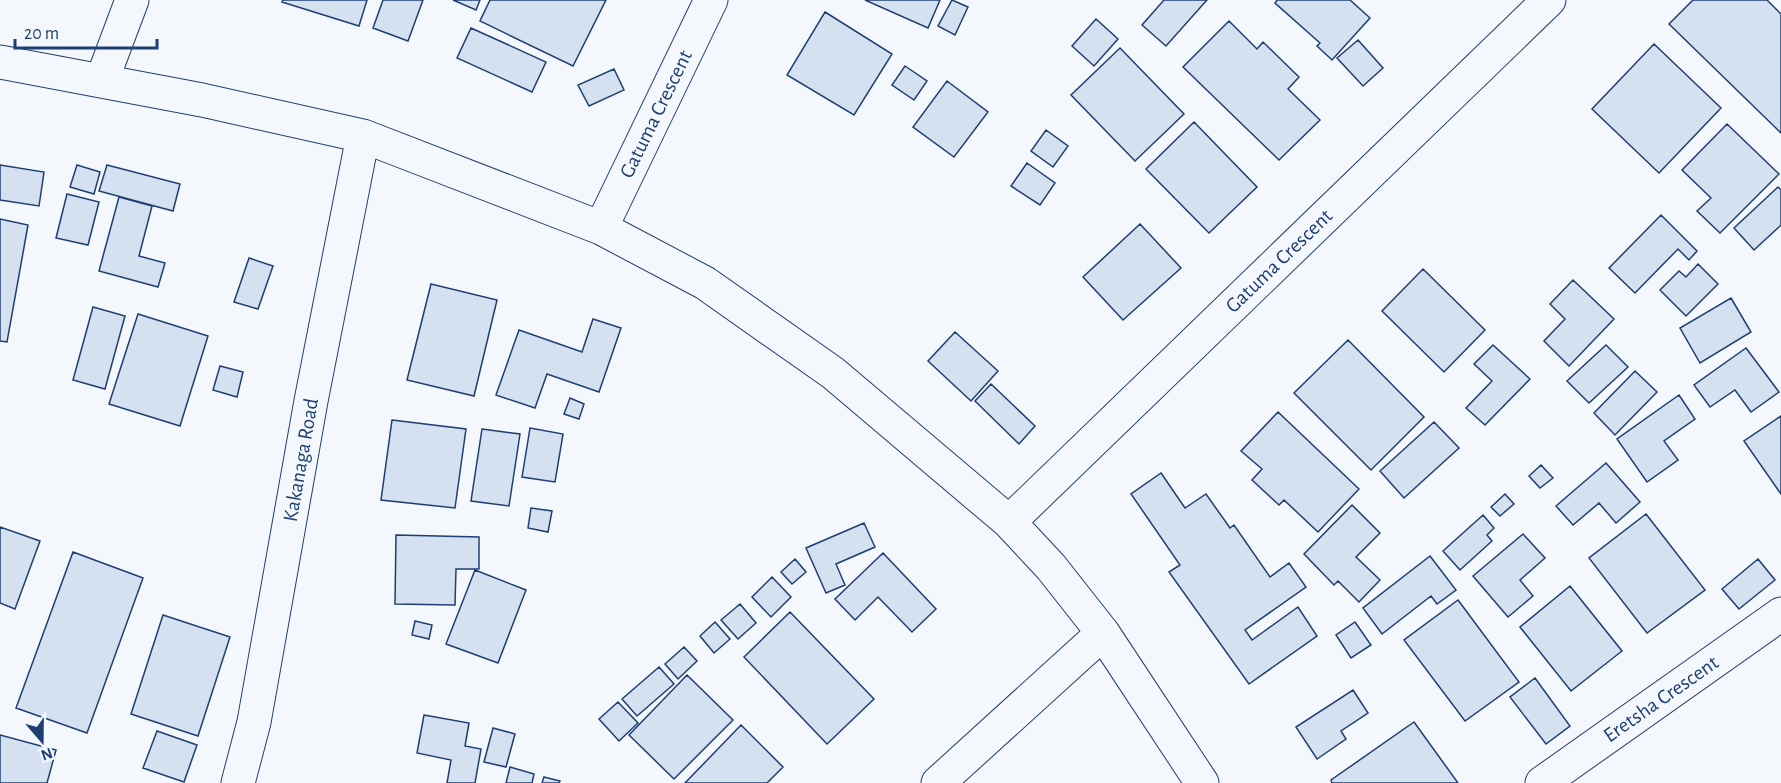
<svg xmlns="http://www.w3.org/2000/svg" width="1781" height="783" font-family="'Alegreya Sans',sans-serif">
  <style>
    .building { fill: #d5e0f0; stroke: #1d3f73; stroke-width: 1.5 }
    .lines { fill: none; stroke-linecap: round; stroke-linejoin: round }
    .minor-casing { stroke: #1d3f73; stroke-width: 35 }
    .minor { stroke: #f4f7fb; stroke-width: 33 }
    .labels { text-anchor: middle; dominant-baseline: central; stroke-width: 4.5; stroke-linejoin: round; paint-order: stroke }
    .street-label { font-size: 21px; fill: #1d3f73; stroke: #f4f7fb }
  </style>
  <rect width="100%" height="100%" fill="#f4f7fb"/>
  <path class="building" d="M283,0H367L359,26L282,2Z
    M383,0H423L408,41L373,28Z
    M453,0H480L476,10Z
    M490,0H606L573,66L480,21Z
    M865,0H940L928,28Z
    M952,0L968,7L955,35L938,26Z
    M1164,0H1207L1166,46L1142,25Z
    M1277,0H1350L1370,18L1332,60L1317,46L1320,43L1275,3Z
    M1693,0H1767L1781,14V133L1669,24Z
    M825,12L892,54L854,115L787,75Z
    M1096,19L1118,39L1094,66L1072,46Z
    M1229,21L1257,49L1263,42L1299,77L1288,89L1320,120L1279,160L1183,67Z
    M471,28L546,62L532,92L457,58Z
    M1358,40L1383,68L1363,86L1337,58Z
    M1654,44L1721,108L1659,173L1592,109Z
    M1120,48L1184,114L1135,161L1071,95Z
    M905,66L927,81L914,100L892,85Z
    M614,69L624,90L589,106L578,85Z
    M947,81L988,112L954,157L913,127Z
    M1194,122L1257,187L1209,233L1146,169Z
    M1727,124L1779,174L1720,233L1697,211L1711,198L1682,170Z
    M1046,130L1068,146L1053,167L1031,151Z
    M1027,163L1055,183L1040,205L1011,186Z
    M0,165L44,172L39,206L0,200Z
    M77,165L100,172L94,194L70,187Z
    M107,165L180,184L173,211L99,191Z
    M1778,187L1781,190V225L1754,250L1734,228Z
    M67,194L99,202L88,245L56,238Z
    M119,197L152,206L139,256L165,263L158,287L99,271Z
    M1661,215L1697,251L1689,260L1678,249L1635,293L1609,268Z
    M0,219L28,225L7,342L0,341Z
    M1140,224L1181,268L1123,320L1083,277Z
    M249,258L273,266L258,309L234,302Z
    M1698,264L1718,284L1686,316L1660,290L1679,271L1686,277Z
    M1423,269L1485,330L1444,372L1382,311Z
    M1573,280L1614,319L1569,366L1544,341L1565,319L1550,304Z
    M431,284L497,300L474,396L407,380Z
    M1731,298L1751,332L1700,363L1680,328Z
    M93,307L125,316L105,389L73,380Z
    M138,314L208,336L180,426L109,404Z
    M593,319L621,328L599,392L547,374L535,408L496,395L519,330L582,352Z
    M955,332L998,371L971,401L928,361Z
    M1348,340L1424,417L1371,470L1294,393Z
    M1493,345L1530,379L1485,425L1466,408L1492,381L1474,364Z
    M1606,345L1628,367L1589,403L1567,381Z
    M1746,348L1779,392L1751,412L1735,390L1710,407L1694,385Z
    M220,366L243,372L237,397L213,390Z
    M1635,371L1657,392L1615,435L1594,413Z
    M991,384L1035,426L1019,444L975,401Z
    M1679,395L1695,419L1664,441L1678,460L1647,482L1617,439Z
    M570,398L584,404L579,419L564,414Z
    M1278,412L1359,489L1318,532L1284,500L1279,505L1252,480L1262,469L1241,451Z
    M1781,416V494L1744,441Z
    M392,420L466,429L455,508L381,500Z
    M1434,422L1459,448L1404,498L1380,471Z
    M530,428L563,434L555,482L522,477Z
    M482,429L520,434L509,506L471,501Z
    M1606,463L1640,502L1616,523L1599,503L1573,525L1556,506Z
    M1541,465L1553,478L1540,488L1529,476Z
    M1161,473L1185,508L1206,494L1230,528L1234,525L1270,577L1289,563L1306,587L1245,630L1252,640L1298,607L1317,636L1249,684L1169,572L1180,565L1131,494Z
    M1505,494L1514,504L1500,516L1491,507Z
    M1352,505L1380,533L1356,557L1380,580L1359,602L1338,581L1334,585L1304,554Z
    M531,508L552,511L548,532L528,528Z
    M1646,514L1705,590L1647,633L1589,558Z
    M1483,515L1494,528L1487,535L1492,541L1460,570L1443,551Z
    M864,523L875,547L836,564L845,585L826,593L806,548Z
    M0,527L40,541L15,609L0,603Z
    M1523,534L1545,558L1520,580L1533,596L1508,617L1473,576Z
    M396,535L479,537V569H456L455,605L395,604Z
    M73,552L143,578L87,733L16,708Z
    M883,553L936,609L912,632L878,597L855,620L835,599Z
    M1430,556L1456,590L1437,604L1431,596L1382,634L1363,608Z
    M795,559L806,572L792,584L781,572Z
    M1758,559L1775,580L1739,609L1722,589Z
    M475,570L526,590L498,663L446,644Z
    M772,577L791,597L771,617L752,597Z
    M1570,586L1622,651L1571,691L1520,627Z
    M1458,600L1519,682L1465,721L1404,640Z
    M740,604L756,623L738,639L721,620Z
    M790,612L874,699L827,744L744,657Z
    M163,615L230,637L198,736L131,714Z
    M415,621L432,625L429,639L412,635Z
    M715,622L730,639L714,653L700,636Z
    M1355,622L1371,645L1351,658L1336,635Z
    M684,647L697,661L678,679L665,664Z
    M659,667L674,684L637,716L622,699Z
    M687,675L733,720L674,779L629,735Z
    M1535,678L1570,726L1546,744L1510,697Z
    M1353,690L1368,713L1341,731L1346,739L1317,759L1296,727Z
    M618,702L638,723L619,741L599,719Z
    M424,715L469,723L465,746L481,749L475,783H447L451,760L417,753Z
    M1414,722L1458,783H1332L1331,780Z
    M741,725L783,767L767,783H685Z
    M493,728L515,734L506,767L484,762Z
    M157,731L197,745L184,782L143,768Z
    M0,735L56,750L47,783H0Z
    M510,767L534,774L532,783H506Z
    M544,777L560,781L559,783H542Z"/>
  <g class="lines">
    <defs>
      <path id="minor" d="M0,62L202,100L363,136L601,228L705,283L833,373L1009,522L1051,567L1103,633L1202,783
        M102,80L132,0
        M601,228L711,0
        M1009,522L1549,0
        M238,783L254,722L311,401L363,136
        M938,783L1103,633
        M1542,783L1781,614"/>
    </defs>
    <use href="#minor" class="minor-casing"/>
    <use href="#minor" class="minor"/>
  </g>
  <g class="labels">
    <g class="street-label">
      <text transform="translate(656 114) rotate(-64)">Gatuma Crescent</text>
      <text transform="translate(1279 261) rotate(-44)">Gatuma Crescent</text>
      <text transform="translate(301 460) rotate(-80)">Kakanaga Road</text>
      <text transform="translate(1661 699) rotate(-35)">Eretsha Crescent</text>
    </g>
  </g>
  <g transform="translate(42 741) rotate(160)" stroke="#f4f7fb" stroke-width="4.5" paint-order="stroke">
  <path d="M0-4.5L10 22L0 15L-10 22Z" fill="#1d3f73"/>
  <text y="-9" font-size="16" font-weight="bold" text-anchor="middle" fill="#1d3f73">N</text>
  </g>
  <path d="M15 39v9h142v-9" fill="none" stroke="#1d3f73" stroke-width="3"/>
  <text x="24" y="39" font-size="18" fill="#1d3f73" stroke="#f4f7fb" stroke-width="4.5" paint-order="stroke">20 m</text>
</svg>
